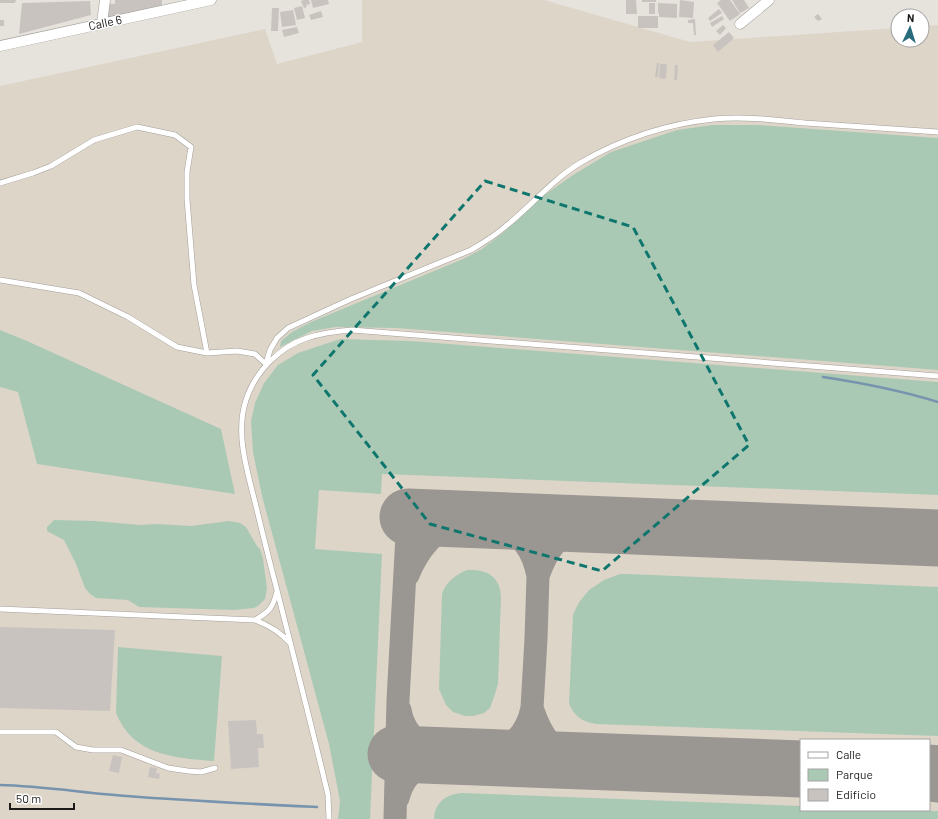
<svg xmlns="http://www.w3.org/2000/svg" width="938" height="819" font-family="Barlow,sans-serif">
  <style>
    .built { fill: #ded5c9; fill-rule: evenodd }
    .green { fill: #aac9b5 }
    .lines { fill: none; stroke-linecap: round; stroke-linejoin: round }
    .stream { stroke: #7793ad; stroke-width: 2.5 }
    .taxiway { stroke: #9a9692; stroke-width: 23 }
    .runway { stroke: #9a9692; stroke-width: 57 }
    .building { fill: #c9c3c0 }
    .service-casing { stroke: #a29e99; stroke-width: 6 }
    .minor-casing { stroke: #a29e99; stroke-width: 11 }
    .service { stroke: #fff; stroke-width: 5 }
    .minor { stroke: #fff; stroke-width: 10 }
    .marked { fill: none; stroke: #0f766e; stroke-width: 3; stroke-dasharray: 8 5; stroke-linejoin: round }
    .labels { text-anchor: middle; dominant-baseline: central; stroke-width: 3; stroke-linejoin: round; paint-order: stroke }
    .street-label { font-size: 12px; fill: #1c1a18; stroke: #fff }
  </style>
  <rect width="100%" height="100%" fill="#e6e2dc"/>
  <path class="built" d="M362,0H544L690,42L898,28V40H922V26L938,25V819H0V86L265,29L277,64L362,42ZM801,740H929V810H801Z"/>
  <path class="green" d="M712,125H759L938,138V370L396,328L336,327L312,331L280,347L281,341L292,332L311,322L463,259L482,249L503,233L540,198L573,175L611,152L677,130Z
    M0,330L27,341L221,429L235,494L37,464L18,392L0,387Z
    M340,339L411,341L938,382V495L382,474L381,494L319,490L315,549L382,554L370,819H338L340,801L329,744L262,496L253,452L251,421L255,403L264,383L278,365L298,353Z
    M54,520L95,521L140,525L157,524L191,526L229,521L240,523L246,527L257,546L260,549L263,558L267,589L265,599L258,606L254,608L234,610L139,607L128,600L96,598L90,594L85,588L76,564L64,540L47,531V527Z
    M467,570C487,569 500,576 501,597L498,684L495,694L490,708L484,713L473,716H465L453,712L446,705L439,689L442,594C446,582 455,575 467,570Z
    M620,574H628L938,587V736L596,724C583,722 573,716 569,703L573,615L576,608L580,601L589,590L604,580Z
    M118,647L222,656L214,761C175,758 133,756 116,713Z
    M463,793L801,806V810L938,811V819H434C435,802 446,794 463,793Z"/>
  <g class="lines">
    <path class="stream" d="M823,377C863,383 899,390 938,402
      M0,785C42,786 85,793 127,796C190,801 254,804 317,807"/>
    <path class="taxiway" d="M497,521C521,538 532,545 538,576C548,548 555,542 578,524
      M408,575C418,550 434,531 458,519
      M532,708C543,740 553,753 586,761
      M400,710C404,737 428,753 454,755
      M481,756C509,750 526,737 532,708L536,639L538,576
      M398,798C405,768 428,761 454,755
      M395,819L398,700L408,517"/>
    <path class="runway" d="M408,517L938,538
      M396,754L801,769
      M929,773L938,774"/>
  </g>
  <path class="building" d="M0,0H16L15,3H0Z
    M115,0H162V8L114,18L108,17L107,3L115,4Z
    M304,0H309L310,4L306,5L307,7L304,8L301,1Z
    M311,0H328L329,4L313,8Z
    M626,0H636L637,14H626Z
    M642,0H656V2H642Z
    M680,0L694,2L693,18L679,17Z
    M721,0H730L740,14L730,21L717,3Z
    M732,0H744L749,8L740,13Z
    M90,1L91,15L19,34L22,3Z
    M649,3H655V14H649Z
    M658,3L677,4V18L659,17V13H658Z
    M302,6L305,18L297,20L294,8Z
    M272,8H279L278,31H271Z
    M719,9L722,13L710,21L708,18Z
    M293,10L296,25L282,27L280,12Z
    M321,11L323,17L311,20L309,15Z
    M818,14L822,19L818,21L814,17Z
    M638,16H658V28H638Z
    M722,16L724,19L712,27L710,23Z
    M695,19L696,35H694L693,23H688V20Z
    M0,20H4V26H0Z
    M723,25L726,28L720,35L716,31Z
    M297,27L299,33L284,37L282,30Z
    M729,32L734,38L718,52L713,45Z
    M657,63H659L658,77H655Z
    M660,64H667L666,79L659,78Z
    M675,65H678L677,80H674Z
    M0,627L115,630L110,711L0,708Z
    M256,720L257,734H263L264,748H258L259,767L231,769L228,721Z
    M113,755L122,757L119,773L109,771Z
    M150,767L157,768L156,773L160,774L159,779L148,777Z"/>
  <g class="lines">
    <defs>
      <path id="service" d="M0,183L33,173L51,166L94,140L137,127L175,135L191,147L187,172V199L194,285L207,353
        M0,280L79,293L128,317L177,347L207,353L237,351L255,354L266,364
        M266,364L270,350L277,338L288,328L351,299L471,250C483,243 496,235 506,226C531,206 552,180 580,163C621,139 667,124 714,119C744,116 775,120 805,123C849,126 894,129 938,132
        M0,609L255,620C269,612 273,608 277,591
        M255,620C268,625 280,632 289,642
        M0,732H56L76,747L93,750H121L168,768L188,771L201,772L215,768
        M329,819L328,795C312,727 294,658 277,590C269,560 262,531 255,502C247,470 235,433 246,400C255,372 279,347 307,338C322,333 337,331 352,330L938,376"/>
      <path id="minor" d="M102,23L105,0
        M740,24L769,0
        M0,46L211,0"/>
    </defs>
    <use href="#service" class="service-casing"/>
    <use href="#minor" class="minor-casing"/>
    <use href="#service" class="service"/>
    <use href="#minor" class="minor"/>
  </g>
  <path class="marked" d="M485,181L633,227L749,445L602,571L430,524L313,375Z"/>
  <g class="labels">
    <g class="street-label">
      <text transform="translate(105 22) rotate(-12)">Calle 6</text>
    </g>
  </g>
  <rect x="800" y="739" width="130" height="72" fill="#ffffff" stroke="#a4a3a3"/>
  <rect x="808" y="752" width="20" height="6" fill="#ffffff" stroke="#a4a3a3"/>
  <text x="836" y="759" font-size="12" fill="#1c1a18">Calle</text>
  <rect x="808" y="769" width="20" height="12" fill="#aac9b5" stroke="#a4a3a3"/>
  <text x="836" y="779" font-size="12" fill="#1c1a18">Parque</text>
  <rect x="808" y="789" width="20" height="12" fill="#c9c3c0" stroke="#a4a3a3"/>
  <text x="836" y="799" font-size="12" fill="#1c1a18">Edificio</text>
  <g transform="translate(910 28) rotate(4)"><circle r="19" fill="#ffffff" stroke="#a4a3a3"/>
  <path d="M0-3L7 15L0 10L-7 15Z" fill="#276b7c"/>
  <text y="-6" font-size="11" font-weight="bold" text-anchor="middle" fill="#1c1a18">N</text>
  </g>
  <path d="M10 803v6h64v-6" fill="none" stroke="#1c1a18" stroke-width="2"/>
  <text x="16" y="803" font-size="12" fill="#1c1a18" stroke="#ffffff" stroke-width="3" paint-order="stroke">50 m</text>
</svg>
